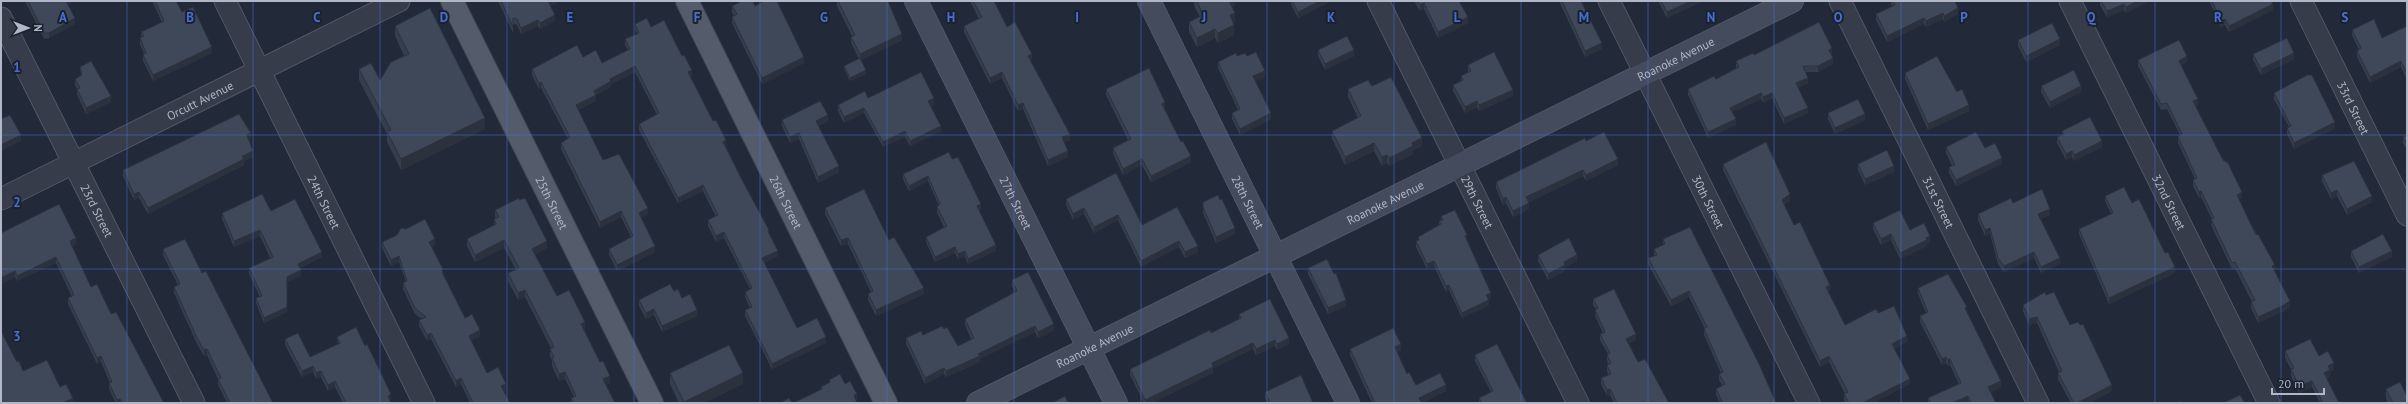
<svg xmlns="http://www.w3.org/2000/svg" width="2408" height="404" font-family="'PT Sans',sans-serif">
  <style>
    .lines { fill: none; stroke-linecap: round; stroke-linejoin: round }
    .street-casing { stroke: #515765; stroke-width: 23 }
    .secondary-casing { stroke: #515765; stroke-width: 24 }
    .primary-casing { stroke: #3f4553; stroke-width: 24 }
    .street { stroke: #363c4a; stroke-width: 21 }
    .secondary { stroke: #444b5d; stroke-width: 22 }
    .primary { stroke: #545b6a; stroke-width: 22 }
    .wall { fill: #353e4d }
    .shaded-wall { fill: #2b323e }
    .building { fill: #3e4859; stroke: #2b323e }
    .grid { fill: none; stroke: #496ed3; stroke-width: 1; stroke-opacity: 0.55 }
    .labels { text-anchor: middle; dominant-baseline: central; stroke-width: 4; stroke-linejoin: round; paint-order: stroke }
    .street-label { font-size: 12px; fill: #b1b7c6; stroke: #1b222f }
    .grid-label { font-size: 13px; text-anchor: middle; font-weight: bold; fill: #496ed3; stroke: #1b222f; stroke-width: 4; stroke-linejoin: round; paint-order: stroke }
  </style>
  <rect width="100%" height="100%" fill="#222a3a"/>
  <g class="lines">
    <defs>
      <g id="street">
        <path id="s1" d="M225,1L424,403"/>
        <path id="s2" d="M1378,1L1578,403"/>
        <path id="s3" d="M1609,1L1809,403"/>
        <path id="s4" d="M1840,1L2038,403"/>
        <path id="s5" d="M2070,1L2269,403"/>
        <path id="s6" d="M2301,1L2407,215"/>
        <path id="s7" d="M1,18L194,403"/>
        <path id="s8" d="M1,199L399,1"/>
      </g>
      <g id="secondary">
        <path id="s9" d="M916,1L1116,403"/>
        <path id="s10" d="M1149,1L1348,403"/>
        <path id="s11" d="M978,403L1792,1"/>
      </g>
      <g id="primary">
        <path id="s12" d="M452,1L652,403"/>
        <path id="s13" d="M687,1L886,403"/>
      </g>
    </defs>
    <use href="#street" class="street-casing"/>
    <use href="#secondary" class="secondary-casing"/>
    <use href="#primary" class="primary-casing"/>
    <use href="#street" class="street"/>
    <use href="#secondary" class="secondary"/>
    <use href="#primary" class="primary"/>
  </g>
  <path class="wall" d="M25,1H72L68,5L75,24L49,38L44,39Z
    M152,1H176L182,12L212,53L153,81L143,61V55L144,54L140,44V38L141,37V32L162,22Z
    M498,1H560L550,6L555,21L540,29L538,26L521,34L517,25L513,24V33Z
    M837,1H888L902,40L861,60L866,74L850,81L844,69V66L859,59L851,43V37L852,36L837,6Z
    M970,1H994L1007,27L1032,60L1030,61L1070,140L1064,142L1068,157L1048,166L1023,109L1018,111L1002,78L990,84L964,32V26L979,19Z
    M1194,1H1235V5L1232,7L1235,23H1234V35L1218,43L1215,38L1197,47L1189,32V22L1200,17L1194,6Z
    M1291,1H1331L1298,18L1291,4Z
    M1414,1H1459L1468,23L1438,38L1424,9L1420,11Z
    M1559,1H1581L1602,49L1585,57Z
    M1658,1H1703L1667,18Z
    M1891,1H1955L1958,14L1944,22L1943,19L1926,27L1924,24L1887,42L1876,20V14L1892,6L1891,4Z
    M2100,1H2147V2L2126,13L2124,10L2107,17L2100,5Z
    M2210,1H2271L2273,10L2229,32L2225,25L2221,27L2210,3Z
    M732,6H755L804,63L762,84L732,23V17L734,16L732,12Z
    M635,24L651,27L682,56L692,75L690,77L726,146L741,178L769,234L778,256L764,263L797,328L826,343L772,369L745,316V310L750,308L745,297V292L750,289L724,238L716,242L708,226V220L716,217L703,191L678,203L639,130V124L657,115L635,72L611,84V87L596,95V101L578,110L603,160L648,214L641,218L655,252L617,271L609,255V249L631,237L621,217L600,228L561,149V143L568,139L541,88L539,89L532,75V69L583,57L602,63L628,50L625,45V39L637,34L635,30Z
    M395,26L485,129L401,170L387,142V134L359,80V69L380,80L404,56L395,36Z
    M2407,26V80L2401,67L2370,83L2357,57V51L2359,50L2352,35V30L2382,38Z
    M2018,40L2060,45L2026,62L2018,46Z
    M1318,50L1354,56L1325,70L1318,56Z
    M1832,54L1831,55L1833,64L1818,72H1806L1808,83L1798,88L1808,113L1784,124L1772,98L1763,103L1761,99L1732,112L1736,125L1708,138L1688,95V89L1716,79L1736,68V61L1754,55Z
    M2253,54L2294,59L2261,75L2253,60Z
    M1237,56H1247L1265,77L1255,81L1271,119L1240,135L1232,119V113L1238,110L1218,68V62Z
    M2138,60L2187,62L2181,65L2198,105L2195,106L2242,198L2239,200L2275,271L2290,307L2284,311L2258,323L2251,308V302H2252L2235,268L2232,269L2211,225L2212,219L2201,197L2199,198L2193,186V180L2195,179L2178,143V137L2180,135L2167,109L2161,110L2138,66Z
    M1468,65L1513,96L1479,111L1477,107L1465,113L1453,91V85L1461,81V76L1468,72Z
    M80,67L111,102L86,114L77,95V89L75,85V79L81,76Z
    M1905,73L1957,92L1969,111L1928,130L1905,79Z
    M1372,86L1422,146L1413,150V154L1389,166L1387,163L1382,166L1374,151L1345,165L1332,139V131L1358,118L1348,97V89Z
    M2041,86L2081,92L2050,108L2041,92Z
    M1106,89L1165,108H1164L1191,162L1151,182L1142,165L1123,175L1113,154V148L1128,140L1106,95Z
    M2274,93L2335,128L2294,149L2287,134V128L2289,127L2274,99Z
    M868,98L934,104L931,106L941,131L910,146L905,137L883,147L864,113L844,123L838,111V105Z
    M1828,113L1865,120L1835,134L1828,119Z
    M782,120L828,121L818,126L839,172L818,183L799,139L790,143L782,126Z
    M2062,131L2102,147L2074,161L2072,157L2066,160L2057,143V137L2062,135Z
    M2407,135V150L2403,143V137Z
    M251,139L249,140L253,157L244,161V165L148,214L139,198L134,200L123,176V170Z
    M1586,141L1618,165L1586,181L1583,176L1529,202V209L1513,217L1506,203L1503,205L1496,188V182Z
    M1946,147L1985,148L2002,164L1956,186L1949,173V167L1952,166L1946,153Z
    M952,159L981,209L979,210L996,251L968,264L965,257L958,259L955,253L935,262L926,242V237L944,227L937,213V207L939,206L928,181L909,191L903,179V174Z
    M1723,164L1790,200L1784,205L1794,225L1830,290L1828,291L1845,325L1878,313L1907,342L1894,349L1910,384L1873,403H1846L1844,400V394H1845L1829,362L1820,367L1723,170Z
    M1858,164L1894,172L1865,185L1858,170Z
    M1116,173L1142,225L1177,207L1198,252L1185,258L1179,247L1141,267L1118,220L1094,233L1084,214L1073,220L1066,205V199Z
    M2322,175L2372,202L2347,215L2337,196L2331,199L2322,181Z
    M2105,196L2132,203L2175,273L2109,304L2079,234V229L2111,214L2105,201Z
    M1203,202L1235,234L1216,243L1203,213Z
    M2013,203L2050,215L2041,219L2060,264L2041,273L2034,258L2004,272L1998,264L1990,234L1985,236L1978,220V214Z
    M825,208L889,240L924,294L876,316L868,300V294L871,292L848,244L841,246L825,214Z
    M495,210L547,248L535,254L557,296L585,330H584L610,383L606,385L615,403H571V398L574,397L565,379L559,381L552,366V361L550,356V349L551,348L525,297L518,300L508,281V273L516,270L504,248L475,262L467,246V239L494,225V219L496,218L495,217Z
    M271,211L322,257L300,268L301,276L287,282V312L264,323L256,303V298L260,297L249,274V268L270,258L260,236L234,247L222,219V213Z
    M1441,216L1467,241L1491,298L1489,299V305L1462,318L1449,290L1446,292L1434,266L1427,269L1416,247V241H1418V237L1439,225V221L1441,220Z
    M1873,223L1910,230L1930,242L1927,244V246L1900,259L1891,240L1881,245L1873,229Z
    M1,233L76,244L72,246L91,287L111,314L164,403H116L109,389V383H110L101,362L97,364L68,304V298L72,297L56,263L17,281L15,277L1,284Z
    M397,235L435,245L432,247L443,274L465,318L480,336L471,341L487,373L506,390L504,391L510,403H470L461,384L456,387L431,339L427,341L419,326V320L422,319L415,314L403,289V283L406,282L399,262L391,266L382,248V242Z
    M1663,239L1776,403H1720L1716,395V389L1722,385L1719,380V374L1721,373L1704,335V329H1705L1689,297L1671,306L1648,264V258L1654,256V249L1663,245Z
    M163,249L202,273L273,403H227L218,385V379L207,355L204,356L197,344L174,293V287L178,285L163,255Z
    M2351,251L2392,257L2359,273L2351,257Z
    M1538,255L1577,261L1565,267V271L1548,280L1538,261Z
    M1308,268L1346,306L1328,314L1308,274Z
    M1012,280L1054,330L1038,338L1035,332L980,359V362L946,377L944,374L925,384L906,344V338L923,335L958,346L971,339L965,325V319L1015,292L1012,286Z
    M1918,288L1967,313L2001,387L1991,392L1996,403H1968V401L1964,403H1928V398L1959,384L1950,365L1948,366L1946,363L1942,365L1920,322V316L1926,313L1918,294Z
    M674,291L682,298L697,316L662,332L654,315L646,319L639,306V300Z
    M2046,295L2070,325L2112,391L2089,403H2071L2058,379V373L2059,372L2037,323L2029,325L2023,311V305Z
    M1593,299L1636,340L1629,343L1638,362L1669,403H1614L1610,395L1607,396L1601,384V378L1608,375L1607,371V365L1608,364L1607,361V355L1608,354L1600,340V334L1603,333L1595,316L1596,309L1593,305Z
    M1239,314L1289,344L1277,350L1275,346L1256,355L1253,349L1213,368V373L1152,403H1144L1130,375V369L1211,333L1239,320Z
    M337,337L391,400L390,401L391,403H343L335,387L328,391L321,377L316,379L313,372L302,377L285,345V339L310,357L338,344Z
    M1350,349L1401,350L1397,352L1407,374L1416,385L1446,391L1422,403H1372L1350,355Z
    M2285,351L2319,356L2334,370L2330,372V377L2327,379L2339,403H2320L2312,387L2299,393L2291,376V369L2285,358Z
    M1475,355L1527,403H1479V398L1491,392L1475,361Z
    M670,373L743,384L703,403H679L670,384Z
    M2386,389L2407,403H2388L2386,399Z
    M1265,392L1313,403H1267L1265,398Z"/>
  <path class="shaded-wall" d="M66,1H72L66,7Z
    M548,1H560L548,7Z
    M1228,1H1235V5L1228,8Z
    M1320,1H1331L1298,18V12Z
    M1691,1H1703L1667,18V12Z
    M2138,1H2147V2L2126,13V7Z
    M1424,3V9L1420,11V5Z
    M2124,4V10L2107,17V11Z
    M2273,4V10L2229,32V26Z
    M1958,8V14L1944,22V16Z
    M1235,13V23L1230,25V15Z
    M1943,13V19L1926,27V21Z
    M555,15V21L540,29V23Z
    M1468,17V23L1438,38V32Z
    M75,18V24L49,38V33Z
    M1924,18V24L1887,42V36Z
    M2225,19V25L2221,27V21Z
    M538,20V26L521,34V28Z
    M1234,25V35L1218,43V33Z
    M1215,29V38L1197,47V38Z
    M902,34V40L860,60V54Z
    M2060,39V45L2026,62V56Z
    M1602,43V49L1585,57V51Z
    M212,47V53L153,81V75Z
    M1832,48V54L1829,56V50Z
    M1354,50V56L1325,70V64Z
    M2294,53V59L2261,75V69Z
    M1032,54V60L1028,62V56Z
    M2187,56V62L2179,67V61Z
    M804,57V63L762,84V78Z
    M1833,58V64L1818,72V66Z
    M2401,61V67L2370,83V77Z
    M635,66V72L611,84V87L596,95V101L576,111V105L594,91L610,79Z
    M692,70V75L688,78V72Z
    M866,70V74L850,81V78Z
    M1265,71V77L1253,82V76Z
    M1002,72V78L990,84V78Z
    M1808,78V83L1796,89V83Z
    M541,82V88L539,89V84Z
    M2081,86V92L2050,108V102Z
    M1513,90V96L1479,111V105Z
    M1761,93V99L1730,113V108Z
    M1772,93V98L1763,103V97Z
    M111,96V102L86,114V108Z
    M934,98V104L928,107V101Z
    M2198,99V105L2193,107V101Z
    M1477,101V107L1465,113V107Z
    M1165,102V108L1162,109V104Z
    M1023,103V109L1018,111V105Z
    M1969,105V111L1928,130V124Z
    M864,108V113L844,123V117Z
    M1808,108V113L1784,124V118Z
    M1271,113V119L1240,135V129Z
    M1865,114V120L1835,134V128Z
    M828,115V121L816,127V121Z
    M485,118V129L401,170V159Z
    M1736,119V125L1708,138V132Z
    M2335,122V128L2294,149V143Z
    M941,126V131L910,146V141Z
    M905,131V137L883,147V142Z
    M251,133V139L247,141V135Z
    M799,133V139L790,143V137Z
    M1070,134V140L1062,143V137Z
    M21,135V141L1,151V145Z
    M1422,138V146L1413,150V154L1389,166V158L1412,143Z
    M726,140V146L723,148V142Z
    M2102,141V147L2074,161V155Z
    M1374,143V151L1345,165V157Z
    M253,151V157L244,161V165L148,214V208Z
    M1068,151V157L1048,166V160Z
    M2072,151V157L2066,160V154Z
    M1387,155V163L1382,166V157Z
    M1191,156V162L1151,182V176Z
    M2002,158V164L1956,186V180Z
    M1142,159V165L1123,175V169Z
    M1618,159V165L1586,181V175Z
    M839,166V172L818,183V177Z
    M1894,166V172L1865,185V179Z
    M1583,170V176L1526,203V197Z
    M928,176V181L909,191V186Z
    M703,185V191L678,203V198Z
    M2337,190V196L2331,199V193Z
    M2201,191V197L2199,198V192Z
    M139,192V198L134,200V194Z
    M2242,192V198L2237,201V195Z
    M1790,194V200L1782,206V200Z
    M2372,196V202L2347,215V209Z
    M1506,197V203L1503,205V199Z
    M1529,203V209L1513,217V211Z
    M981,204V209L977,211V206Z
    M648,208V214L639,219V213Z
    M1084,208V214L1073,220V214Z
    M2050,209V215L2038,220V214Z
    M621,211V217L600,228V222Z
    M1118,215V220L1094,233V227Z
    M1235,228V234L1216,243V237Z
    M1990,228V234L1985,236V230Z
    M260,230V236L234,247V241Z
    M724,232V238L716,242V236Z
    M1891,234V240L1881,245V239Z
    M1467,235V241L1465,242V236Z
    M1930,236V242L1927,244V246L1900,259V253Z
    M76,238V244L70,247V241Z
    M848,238V244L841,246V240Z
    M435,239V245L429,248V242Z
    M504,240V248L475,262V255Z
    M547,241V248L532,256V249Z
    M1179,241V247L1141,267V261Z
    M996,245V251L968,264V259Z
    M655,246V252L617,271V265Z
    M1198,246V252L1185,258V252Z
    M955,247V253L935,262V257Z
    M778,251V256L762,264V258Z
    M965,251V257L958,259V254Z
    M2392,251V257L2359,273V267Z
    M322,252V257L298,269V264Z
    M2034,252V258L2004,272V266Z
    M1577,255V261L1565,267V271L1548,280V274L1564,262Z
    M399,256V262L391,266V260Z
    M56,257V263L17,281V276Z
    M2060,258V264L2041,273V267Z
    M1434,261V266L1427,269V264Z
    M2275,265V271L2272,266Z
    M2175,267V273L2109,304V298Z
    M301,270V276L287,282V277Z
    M15,271V277L1,284V278Z
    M1449,285V290L1446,292V286Z
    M1830,285V290L1826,293V287Z
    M924,288V294L876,316V310Z
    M525,290V297L518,300V293Z
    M1689,291V297L1671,306V300Z
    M1491,293V298L1486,300V295Z
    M1346,300V306L1328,314V308Z
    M1489,300V305L1462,318V313Z
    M2290,301V307L2284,311L2258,323V317Z
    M287,307V312L264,323V318Z
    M654,309V315L646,319V313Z
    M697,310V316L662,332V326Z
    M2037,317V323L2029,325V319Z
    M585,322V330L581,331V324Z
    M1054,324V330L1038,338V332Z
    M1035,326V332L980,359V362L946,377V371L978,354Z
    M480,330V336L469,342V336Z
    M431,333V339L427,341V335Z
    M1636,334V340L1626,345V339Z
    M1907,336V342L1892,350V344Z
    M826,337V343L772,369V364Z
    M1289,338V344L1277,350V344Z
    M1275,340V346L1256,355V349Z
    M1253,343V349L1213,368V373L1152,403H1145V400L1212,363Z
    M1401,344V350L1395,353V347Z
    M207,349V355L204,356V350Z
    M101,356V362L97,364V358Z
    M1829,356V362L1820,367V361Z
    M1946,357V363L1942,365V359Z
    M1950,359V365L1948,366V360Z
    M2334,363V370L2330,372V377L2324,380V373L2328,366Z
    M313,366V372L302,377V371Z
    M944,368V374L925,384V378Z
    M321,371V377L316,379V373Z
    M565,372V379L559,381V374Z
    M743,373V384L703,403H684V402Z
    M610,376V383L603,387V379Z
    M461,378V384L456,387V381Z
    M1910,379V384L1873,403H1862Z
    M335,381V387L328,391V385Z
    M2001,381V387L1988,393V387Z
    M2312,381V387L2299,393V386Z
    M506,384V390L501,392V386Z
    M1446,385V391L1422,403L1419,398Z
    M2112,385V391L2089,403H2077Z
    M1610,389V395L1607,396V390Z
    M391,394V400L388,402V396Z
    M857,394V401L854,395Z
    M1968,396V401L1964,403H1952Z
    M73,398V403H63Z
    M120,399V403H117V400Z"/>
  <path class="building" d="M28,1H66L75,18L49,33H44Z
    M155,1H176L182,12L193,7L212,47L153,75L143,55L146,53L140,38L144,36L141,32L164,21Z
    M501,1H548L555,15L540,23L538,20L521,28L517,19L513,18V27Z
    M742,1H753L755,6L764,1H777L804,57L762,78L732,17L737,14L732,6Z
    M838,1H888L902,34L860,54L851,37L855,35Z
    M973,1H994L1007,27L1015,22L1032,54L1028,56L1070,134L1062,137L1068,151L1048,160L1023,103L1018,105L1002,72L990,78L964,26L982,17Z
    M1197,1H1229L1235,13L1230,15L1234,25L1218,33L1215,29L1197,38L1189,22L1203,15Z
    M1292,1H1320L1298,12Z
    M1417,1H1459L1468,17L1438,32L1424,3L1420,5Z
    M1562,1H1581L1602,43L1585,51Z
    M1661,1H1691L1667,12Z
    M1892,1H1955L1958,8L1944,16L1943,13L1926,21L1924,18L1887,36L1876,14L1895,5Z
    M2101,1H2138L2126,7L2124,4L2107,11Z
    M2212,1H2271L2273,4L2229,26L2225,19L2221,21Z
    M430,8L485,118L401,159L387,132L391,130L359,69L371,63L380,80L391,62L409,54L395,26Z
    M647,18L651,27L664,20L682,56L684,55L692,70L688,72L713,121L716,120L726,140L723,142L741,178L769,230L768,231L778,251L762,258L797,328L817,318L826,337L772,364L745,310L752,307L745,292L752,288L724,232L716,236L708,220L718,215L703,185L678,198L639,124L659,113L635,66L610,79L611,81L594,91L596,95L576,105L603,160L619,154L648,208L639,213L655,246L617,265L609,249L633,236L621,211L600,222L561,143L570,137L541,82L539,84L532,69L577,45L583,57L596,50L602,63L630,49L625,39L639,33L635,24Z
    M2374,19L2382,38L2407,26V74L2401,61L2370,77L2357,51L2361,48L2352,30Z
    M1819,22L1832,48L1829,50L1833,58L1818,66H1803L1808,78L1796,83L1808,108L1784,118L1772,93L1763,97L1761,93L1730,108L1736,119L1708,132L1688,89L1714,76L1716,79L1739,67L1736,61L1753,53L1754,55Z
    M2052,23L2060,39L2026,56L2018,40Z
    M1347,36L1354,50L1325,64L1318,50Z
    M2287,38L2294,53L2261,69L2253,54Z
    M2179,40L2187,56L2179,61L2198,99L2193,101L2223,160L2228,163L2242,192L2237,195L2256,235L2258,234L2275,265L2272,266L2290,301L2284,305L2258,317L2251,302L2255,300L2235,262L2232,263L2211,219L2214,218L2201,191L2199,192L2193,180L2197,178L2178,137L2182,134L2167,103L2161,104L2138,60Z
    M1256,52L1265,71L1253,76L1271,113L1240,129L1232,113L1240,109L1218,62L1236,53L1237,56L1245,53L1247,56Z
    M1494,52L1513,90L1479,105L1477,101L1465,107L1453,85L1463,80L1461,76L1471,71L1468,65Z
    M1937,56L1957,92L1962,89L1969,105L1928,124L1905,73Z
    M860,58L866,70L850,78L844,66Z
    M91,61L111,96L86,108L77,89L80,88L75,79L82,75L80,67Z
    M1149,68L1165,102L1162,104L1181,142L1183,141L1191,156L1151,176L1142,159L1123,169L1113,148L1131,139L1106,89Z
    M2074,70L2081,86L2050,102L2041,86Z
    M921,72L934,98L928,101L941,126L910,141L905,131L883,142L864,108L844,117L838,105L865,91L868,98Z
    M2307,75H2312L2335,122L2294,143L2287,128L2291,126L2274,93Z
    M1391,77L1422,138L1412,143L1413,146L1389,158L1387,155L1382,157L1374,143L1345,157L1332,131L1361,116L1348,89L1368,80L1372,86Z
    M1858,99L1865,114L1835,128L1828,113Z
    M820,101L828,115L816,121L839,166L818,177L799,133L790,137L782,120Z
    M239,114L251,133L247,135L253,151L242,156L244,159L148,208L139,192L134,194L123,170Z
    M10,115L21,135L1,145V119Z
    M2090,117L2102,141L2074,155L2072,151L2066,154L2057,137L2064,134L2062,131Z
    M1604,132L1618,159L1586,175L1583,170L1526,197L1529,203L1513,211L1506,197L1503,199L1496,182L1585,138L1586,141Z
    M1976,132L1985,148L1995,143L2002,158L1956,180L1949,167L1955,165L1946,147Z
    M2407,135V144L2403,137Z
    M1766,142L1790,194L1782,200L1794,225L1800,222L1830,285L1826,287L1845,325L1876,309L1878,313L1894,306L1907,336L1892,344L1910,379L1862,403H1849L1844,394L1848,392L1829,356L1820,361L1723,164Z
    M1887,150L1894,166L1865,179L1858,164Z
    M949,152L952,159L958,157L981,204L977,206L996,245L968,259L965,251L958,254L955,247L935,257L926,237L947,226L937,207L940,204L928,176L909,186L903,174Z
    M2354,161L2372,196L2347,209L2337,190L2331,193L2322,175Z
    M1116,173L1142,225L1177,207L1198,246L1185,252L1179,241L1141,261L1118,215L1094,227L1084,208L1073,214L1066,199Z
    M2124,187L2132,203L2139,199L2165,253L2168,252L2175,267L2109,298L2079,229L2113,213L2105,196Z
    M864,189L889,240L894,237L924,288L876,310L868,294L873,291L848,238L841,240L825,208Z
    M2042,189L2050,209L2038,214L2060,258L2041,267L2034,252L2004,266L1998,258L1990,228L1985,230L1978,214L2011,198L2013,203Z
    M262,194L271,211L295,199L322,252L298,264L301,270L287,277V307L264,318L256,298L262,296L249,268L273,257L260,230L234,241L222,213Z
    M1218,195L1220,200L1222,199L1235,228L1216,237L1203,207V202Z
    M519,198V200L525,198L547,241L532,249L557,296L569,290L585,322L581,324L600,362L603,361L610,376L603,379L615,403H574L571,398L576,396L565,372L559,374L552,358L554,357L550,349L554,347L525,290L518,293L508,273L519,268L504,240L475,255L467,239L496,224L494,219L499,217L495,210Z
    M59,204L76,238L70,241L72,246L91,287L97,284L111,314L116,312L164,403H122L120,399L117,400L109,383L112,382L101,356L97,358L68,298L74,295L56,257L17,276L15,271L1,278V233Z
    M1455,210L1467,235L1465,236L1491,293L1486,295L1489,300L1462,313L1449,285L1446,286L1434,261L1427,264L1416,241L1419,240L1418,237L1441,224L1439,221L1443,220L1441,216Z
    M1900,210L1910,230L1924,223L1930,236L1926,238L1927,240L1900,253L1891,234L1881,239L1873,223Z
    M425,219L435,239L429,242L442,267L443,274L465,318L472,314L480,330L469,336L487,373L498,367L506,384L501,386L510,403H473L461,378L456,381L431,333L427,335L419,320L426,317L415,308L403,283L407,281L399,256L391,260L382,242L397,235L401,228L406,229Z
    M1690,227L1760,366L1776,403H1723L1716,389L1725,384L1719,374L1723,372L1704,329L1707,327L1689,291L1671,300L1648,258L1657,255L1654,249L1665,244L1663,239Z
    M2383,234L2392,251L2359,267L2351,251Z
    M1569,238L1577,255L1564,262L1565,265L1548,274L1538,255Z
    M185,239L202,273L206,271L273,403H230L218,379L221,378L207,349L204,350L197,338L174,287L180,284L163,249Z
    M1327,259L1334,274L1336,273L1346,300L1328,308L1308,268Z
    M1028,272L1054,324L1038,332L1035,326L978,354L980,356L946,371L944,368L925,378L906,338L921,331L923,335L942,326L944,329L947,327L958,346L974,338L965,319L1017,291L1012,280Z
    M1948,274L1967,307L1965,308L2001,381L1988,387L1996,403H1971L1968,396L1952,403H1931L1928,398L1961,383L1950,359L1948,360L1946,357L1942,359L1920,316L1928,312L1918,288Z
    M670,284L674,291L678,289L682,298L690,294L697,310L662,326L654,309L646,313L639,300Z
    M1614,289L1636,334L1626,339L1638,362L1645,359L1669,403H1617L1610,389L1607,390L1601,378L1611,374L1607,365L1611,363L1607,355L1610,353L1600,334L1605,332L1595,310L1598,308L1593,299Z
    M2045,292L2046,295L2054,292L2070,325L2078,322L2080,325L2083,324L2112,385L2077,403H2074L2058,373L2062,371L2037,317L2029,319L2023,305Z
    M1270,299L1289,338L1277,344L1275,340L1256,349L1253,343L1212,363L1213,367L1145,400L1130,369L1210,330L1211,333L1241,318L1239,314Z
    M356,327L365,346L367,344L391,394L388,396L391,403H346L335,381L328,385L321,371L316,373L313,366L302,371L285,339L298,333L310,357L340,343L337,337Z
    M1393,328L1401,344L1395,347L1407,374L1409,372L1416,385L1440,373L1446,385L1419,398L1422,403H1375L1350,349Z
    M1,331L17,362L19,361L23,371L47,360L60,387L66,384L73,398L63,403H1Z
    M2310,339L2319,356L2328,351L2334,363L2328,366L2330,370L2324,373L2339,403H2323L2312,381L2299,386L2291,369L2294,368L2285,351Z
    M1497,344L1527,403H1482L1479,398L1493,391L1475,355Z
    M729,345L743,373L684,402L670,373Z
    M840,374L845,384L850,381L857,394L854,395L857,403H793L822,389L821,387L830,382L829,380Z
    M1301,375L1313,403H1270L1265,392Z
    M2400,382L2407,396V403H2393L2386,389Z
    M2240,395L2245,403H2223Z
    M1065,396L1068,403H1052Z
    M789,398L792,403H780Z
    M2180,401L2181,403H2176Z"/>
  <path class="grid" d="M127,1V403M253,1V403M380,1V403M507,1V403M634,1V403M760,1V403M887,1V403M1014,1V403M1141,1V403M1267,1V403M1394,1V403M1521,1V403M1648,1V403M1774,1V403M1901,1V403M2028,1V403M2155,1V403M2281,1V403M1,135H2407M1,269H2407"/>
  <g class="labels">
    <g class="street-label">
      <text stroke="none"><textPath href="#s11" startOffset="778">Roanoke Avenue</textPath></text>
      <text stroke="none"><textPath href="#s8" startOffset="222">Orcutt Avenue</textPath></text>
      <text stroke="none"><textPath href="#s6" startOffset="119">33rd Street</textPath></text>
      <text stroke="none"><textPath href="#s1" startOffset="224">24th Street</textPath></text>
      <text stroke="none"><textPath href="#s12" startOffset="225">25th Street</textPath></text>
      <text stroke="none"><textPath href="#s13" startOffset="224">26th Street</textPath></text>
      <text stroke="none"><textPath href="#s9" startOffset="225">27th Street</textPath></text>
      <text stroke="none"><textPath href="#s10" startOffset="224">28th Street</textPath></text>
      <text stroke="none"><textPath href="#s11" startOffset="454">Roanoke Avenue</textPath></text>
      <text stroke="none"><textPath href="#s2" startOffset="224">29th Street</textPath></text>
      <text stroke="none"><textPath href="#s3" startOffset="224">30th Street</textPath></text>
      <text stroke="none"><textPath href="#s4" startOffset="224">31st Street</textPath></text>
      <text stroke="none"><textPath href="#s5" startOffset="224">32nd Street</textPath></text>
      <text stroke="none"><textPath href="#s7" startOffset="215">23rd Street</textPath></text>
      <text stroke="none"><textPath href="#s11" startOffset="130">Roanoke Avenue</textPath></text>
    </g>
  </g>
  <g class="grid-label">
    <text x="63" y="22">A</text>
    <text x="190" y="22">B</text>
    <text x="317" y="22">C</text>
    <text x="444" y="22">D</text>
    <text x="570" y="22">E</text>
    <text x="697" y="22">F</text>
    <text x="824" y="22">G</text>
    <text x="951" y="22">H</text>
    <text x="1077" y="22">I</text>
    <text x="1204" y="22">J</text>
    <text x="1331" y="22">K</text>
    <text x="1457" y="22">L</text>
    <text x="1584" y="22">M</text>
    <text x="1711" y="22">N</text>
    <text x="1838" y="22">O</text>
    <text x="1964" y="22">P</text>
    <text x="2091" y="22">Q</text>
    <text x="2218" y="22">R</text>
    <text x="2345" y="22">S</text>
    <text x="17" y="72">1</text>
    <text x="17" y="207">2</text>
    <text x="17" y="341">3</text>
  </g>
  <rect width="2408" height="404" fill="none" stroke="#b1b7c6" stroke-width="4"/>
  <g transform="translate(28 28) rotate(90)" stroke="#1b222f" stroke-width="3" paint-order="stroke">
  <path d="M0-3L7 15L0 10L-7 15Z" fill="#b1b7c6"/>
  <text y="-6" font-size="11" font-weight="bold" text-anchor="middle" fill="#b1b7c6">N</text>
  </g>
  <path d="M2272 388v6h52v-6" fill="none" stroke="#b1b7c6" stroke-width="2"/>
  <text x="2278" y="388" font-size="12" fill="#b1b7c6" stroke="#1b222f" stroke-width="3" paint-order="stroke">20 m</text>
</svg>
